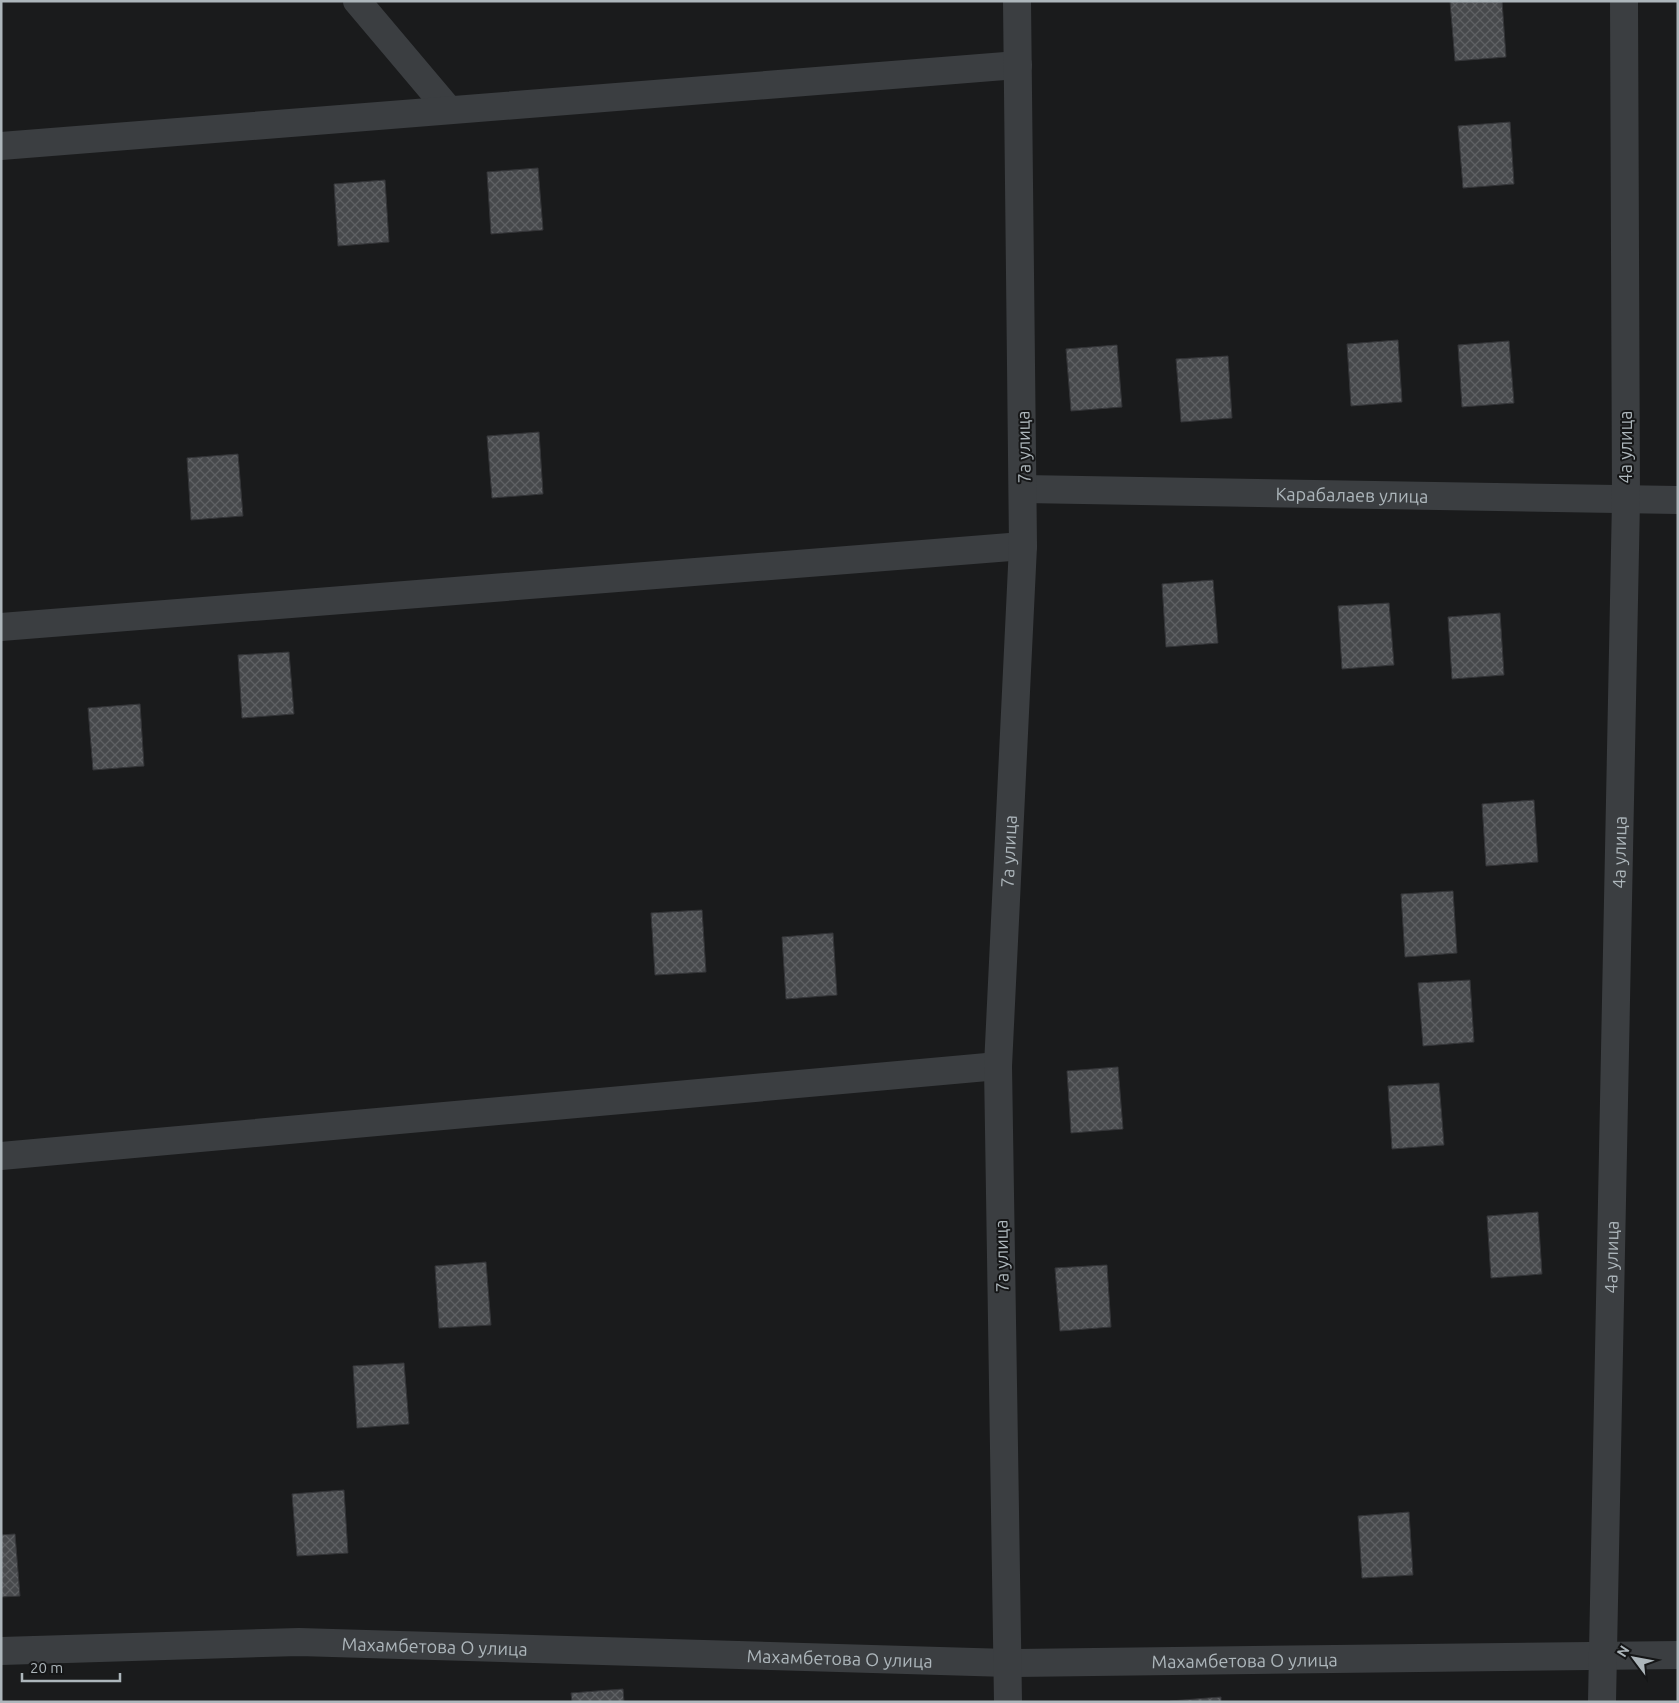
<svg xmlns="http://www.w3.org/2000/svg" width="1679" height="1703" font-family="Ubuntu,sans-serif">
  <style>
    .building { fill: url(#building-cross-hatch); stroke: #343538 }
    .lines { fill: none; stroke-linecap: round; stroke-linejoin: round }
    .street { stroke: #3b3e41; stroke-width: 28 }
    .labels { text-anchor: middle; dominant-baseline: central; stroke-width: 4; stroke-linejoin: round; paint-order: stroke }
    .street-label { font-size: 18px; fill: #adb6bb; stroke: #151617 }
  </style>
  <defs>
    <pattern id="building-cross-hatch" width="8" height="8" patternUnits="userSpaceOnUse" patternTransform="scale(1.25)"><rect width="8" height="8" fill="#47494c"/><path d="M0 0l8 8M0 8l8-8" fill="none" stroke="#5f6164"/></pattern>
  </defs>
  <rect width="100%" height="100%" fill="#1a1b1c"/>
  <path class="building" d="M1450,1H1502L1506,57L1455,61Z
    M1510,122L1514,184L1463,188L1458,126Z
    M538,168L543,230L491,234L487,172Z
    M385,180L389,242L338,246L334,184Z
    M1398,340L1402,402L1351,406L1347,344Z
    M1509,341L1514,403L1462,407L1458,345Z
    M1117,345L1122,407L1071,411L1066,349Z
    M1228,356L1232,418L1181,422L1176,359Z
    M539,432L543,494L492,498L487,436Z
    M238,454L243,516L191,520L187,458Z
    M1213,580L1218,643L1166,647L1162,584Z
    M1389,603L1394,665L1342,669L1338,606Z
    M1500,613L1504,675L1452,679L1448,617Z
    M289,652L294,714L242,718L238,655Z
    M140,704L144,766L93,770L88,708Z
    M1534,800L1538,862L1486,866L1482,804Z
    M1453,891L1457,953L1405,957L1401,894Z
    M702,910L706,972L655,975L651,913Z
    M833,933L837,995L786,999L782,937Z
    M1470,980L1474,1042L1423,1046L1418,983Z
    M1118,1067L1123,1129L1071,1133L1067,1071Z
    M1439,1083L1444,1145L1392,1149L1388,1086Z
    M1538,1212L1542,1274L1491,1278L1487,1216Z
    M486,1262L491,1325L439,1328L435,1266Z
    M1107,1265L1111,1327L1060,1331L1055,1268Z
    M404,1363L409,1424L357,1428L353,1366Z
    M344,1490L348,1553L297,1556L292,1494Z
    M1409,1512L1413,1575L1362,1578L1358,1516Z
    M15,1534L20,1596L1,1597V1535Z
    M623,1689L624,1702H572L571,1693Z
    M1221,1697V1702H1170V1701Z"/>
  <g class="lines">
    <g class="street">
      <path d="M357,1L449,110"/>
      <path d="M1,146L1018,65"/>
      <path id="s1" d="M1024,489L1678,500"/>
      <path d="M1,627L1023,546"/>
      <path d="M1,1156L998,1066"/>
      <path id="s2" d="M1,1651L299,1642L1008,1663L1678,1655"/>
      <path id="s3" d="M1008,1702L998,1066L1023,546L1017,1"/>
      <path id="s4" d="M1602,1702L1626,500L1624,1"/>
    </g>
  </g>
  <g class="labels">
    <g class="street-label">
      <text transform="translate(1023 447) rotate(-91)">7а улица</text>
      <text transform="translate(1625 447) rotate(-90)">4а улица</text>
      <text stroke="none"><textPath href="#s1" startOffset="328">Карабалаев улица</textPath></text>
      <text stroke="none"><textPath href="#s3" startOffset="851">7а улица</textPath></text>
      <text stroke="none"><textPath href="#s4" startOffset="850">4а улица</textPath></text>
      <text transform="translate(1001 1256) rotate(-91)">7а улица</text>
      <text stroke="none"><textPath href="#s4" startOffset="445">4а улица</textPath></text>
      <text stroke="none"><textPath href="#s2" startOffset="434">Махамбетова О улица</textPath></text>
      <text stroke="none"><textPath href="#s2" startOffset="839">Махамбетова О улица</textPath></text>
      <text stroke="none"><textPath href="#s2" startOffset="1244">Махамбетова О улица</textPath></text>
    </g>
  </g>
  <rect width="1679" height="1703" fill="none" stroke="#adb6bb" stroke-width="5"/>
  <g transform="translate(1634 1658) rotate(302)" stroke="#151617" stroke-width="4" paint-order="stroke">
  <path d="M0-4L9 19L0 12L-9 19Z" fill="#adb6bb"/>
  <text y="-8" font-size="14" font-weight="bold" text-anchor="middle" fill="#adb6bb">N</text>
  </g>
  <path d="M22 1673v8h98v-8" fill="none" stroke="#adb6bb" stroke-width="2.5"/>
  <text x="30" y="1673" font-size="15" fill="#adb6bb" stroke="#151617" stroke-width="4" paint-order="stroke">20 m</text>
</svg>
